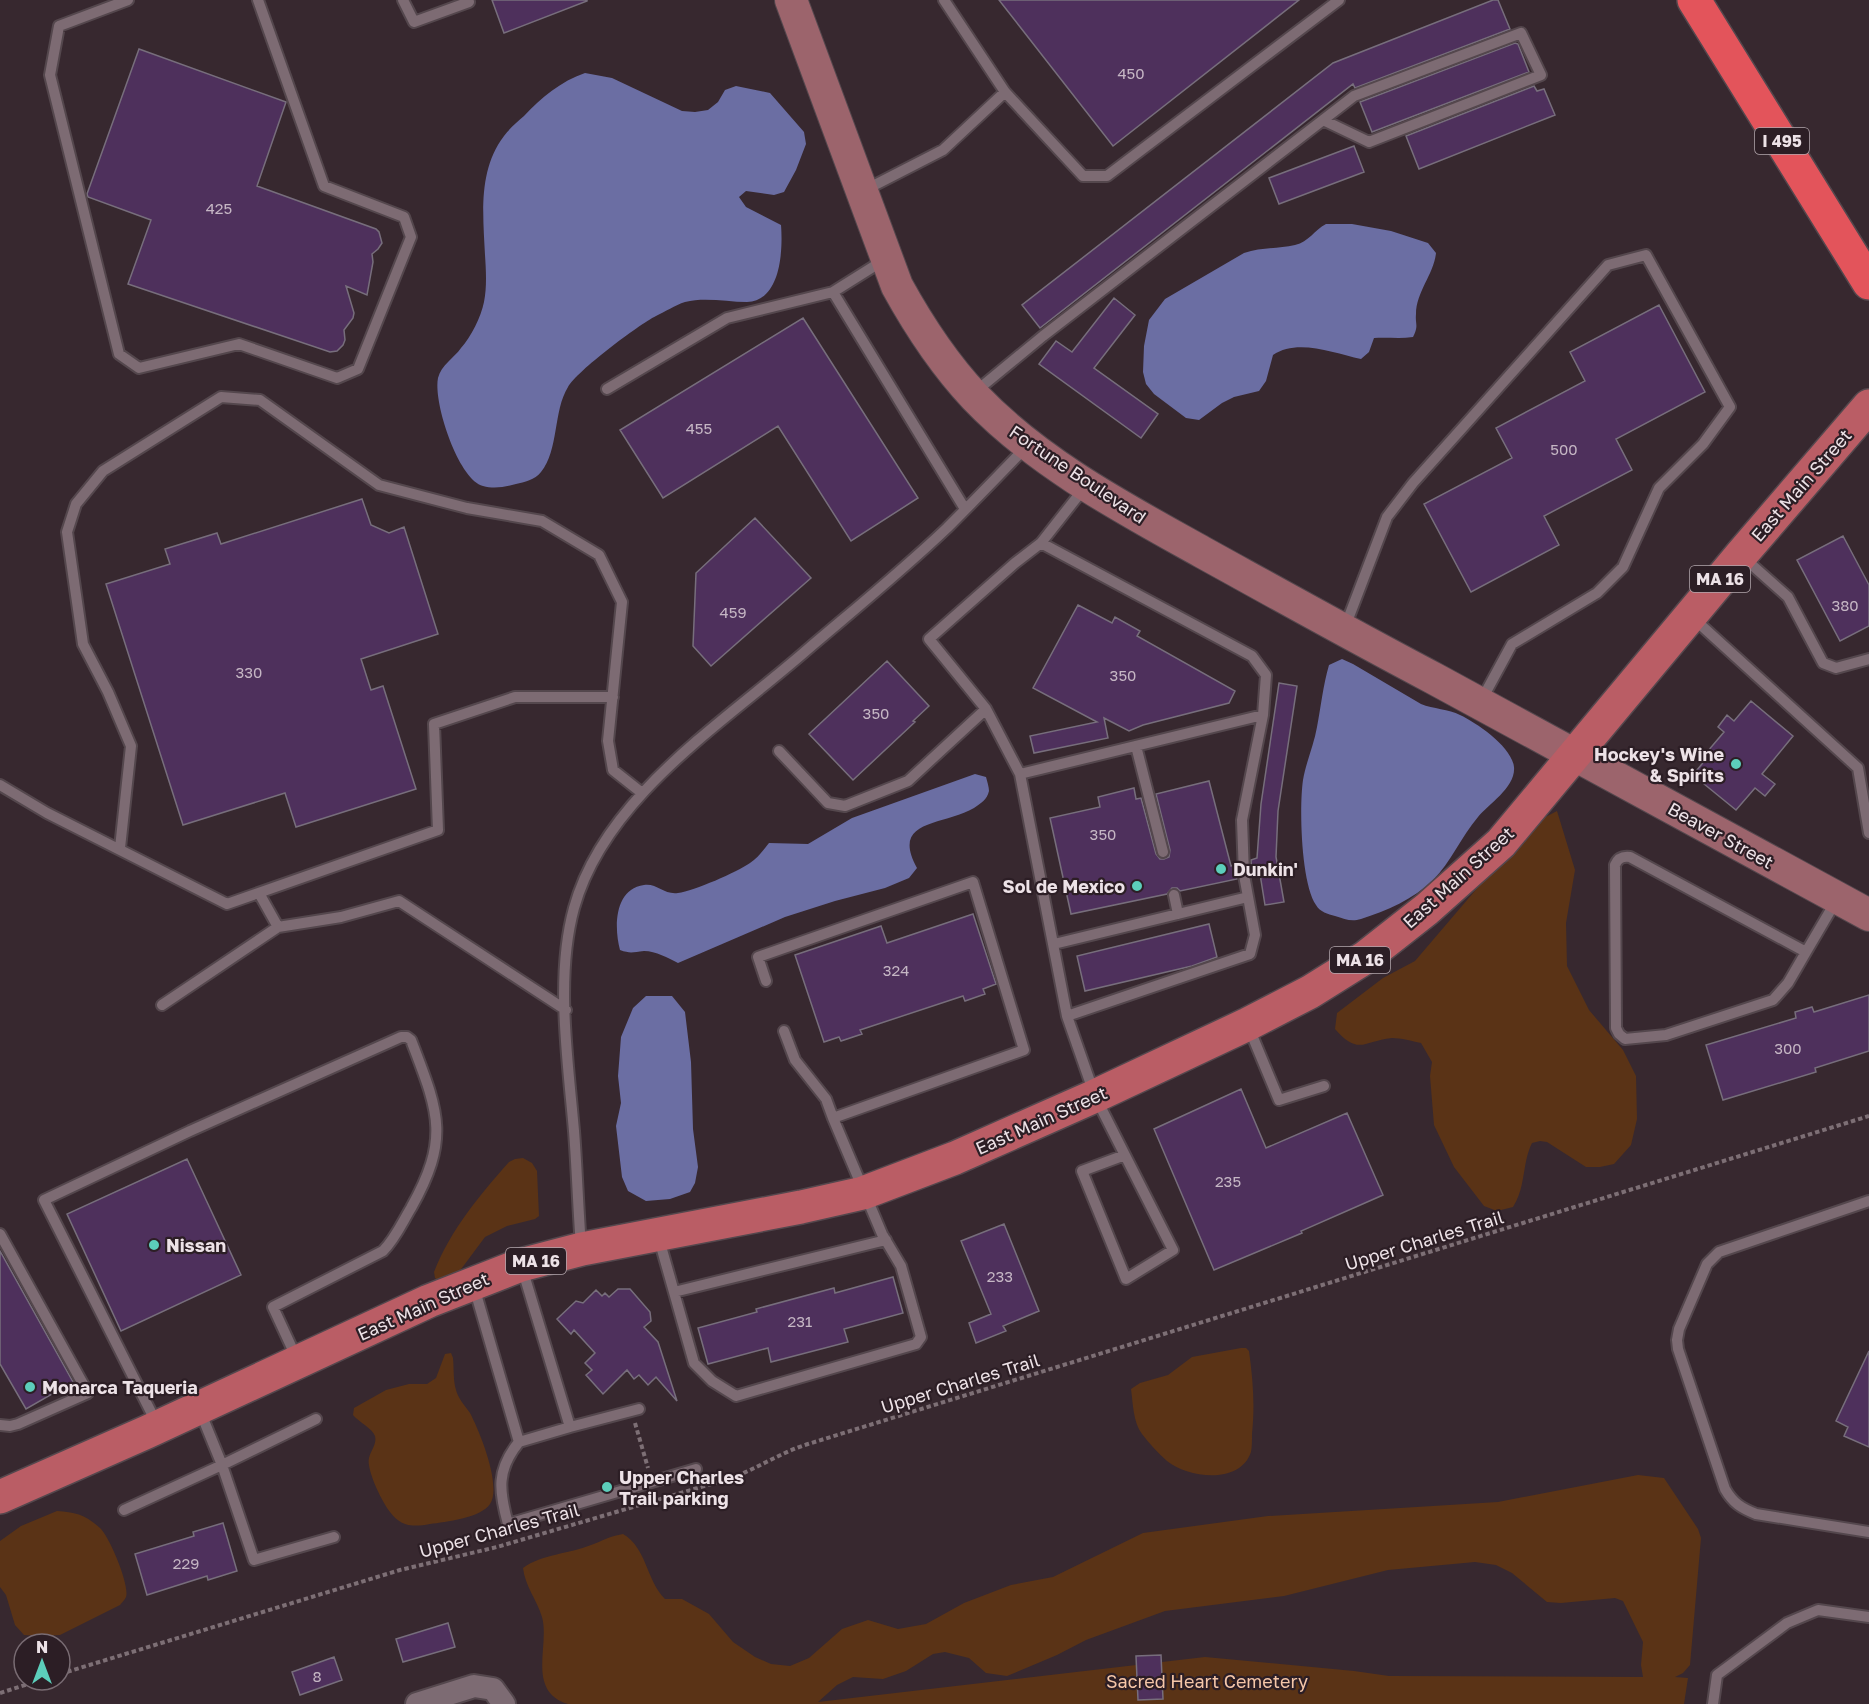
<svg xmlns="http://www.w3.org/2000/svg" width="1869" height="1704" font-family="'Golos Text',sans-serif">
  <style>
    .green { fill: #5a3316; fill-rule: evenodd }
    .water { fill: #6b6ea3 }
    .building { fill: #4e305c; stroke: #776e7c; stroke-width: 1.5 }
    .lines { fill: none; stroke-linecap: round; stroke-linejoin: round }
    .lane-casing { stroke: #54474d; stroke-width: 14 }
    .street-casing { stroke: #54474d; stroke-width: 26 }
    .secondary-casing { stroke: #54474d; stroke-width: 34 }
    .primary-casing { stroke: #54474d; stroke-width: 36 }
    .highway-casing { stroke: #54474d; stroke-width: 36 }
    .path { stroke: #7d6f75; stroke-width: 4; stroke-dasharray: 4.5 3; stroke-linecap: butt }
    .lane { stroke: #7d6b73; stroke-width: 10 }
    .street { stroke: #7d6b73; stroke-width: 22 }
    .secondary { stroke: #9c646c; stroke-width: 32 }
    .primary { stroke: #ba5d65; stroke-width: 33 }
    .highway { stroke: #e3545b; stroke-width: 33 }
    .poi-dot { fill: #5ccebb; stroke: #2c1e25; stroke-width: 2 }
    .labels { text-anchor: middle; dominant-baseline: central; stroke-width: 4.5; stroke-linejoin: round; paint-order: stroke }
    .number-label { font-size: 15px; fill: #c5b6c4 }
    .shield { fill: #2c1e25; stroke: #b3a7ad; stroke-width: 1.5 }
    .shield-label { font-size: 16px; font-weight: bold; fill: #ede2e7 }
    .street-label { font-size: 18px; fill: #ede2e7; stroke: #2c1e25 }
    .poi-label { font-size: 18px; font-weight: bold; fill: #ede2e7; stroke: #2c1e25; text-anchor: start }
    .park-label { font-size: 18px; fill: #f5c6a8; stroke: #2c1e25 }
  </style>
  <rect width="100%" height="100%" fill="#37282f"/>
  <path class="green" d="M1557,811L1575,870L1566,923L1567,966L1589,1010L1623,1050L1636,1076L1637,1119L1631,1145L1614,1164L1600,1167H1586L1547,1142L1540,1141L1532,1143C1522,1163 1526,1187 1513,1207L1497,1211L1484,1206L1454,1167L1434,1125L1430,1076L1432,1062L1421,1043C1412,1041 1401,1038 1392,1038C1363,1041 1359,1056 1335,1029L1337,1013L1383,978L1415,961L1532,824Z
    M523,1158L532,1163L537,1171L539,1216L535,1219L507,1226L485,1237L453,1280L439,1281L435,1278L434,1272C451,1229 479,1196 509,1162L515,1159Z
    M1241,1348H1246L1249,1351C1253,1380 1255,1405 1252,1434C1252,1439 1252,1447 1251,1452C1240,1485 1188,1478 1167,1461C1158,1453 1149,1443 1142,1434C1133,1422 1133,1403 1131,1389L1140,1383L1168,1375L1192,1357Z
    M451,1353L453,1358C454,1368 453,1380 456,1390C458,1398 465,1406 470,1413C480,1432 502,1486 490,1504C481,1518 445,1522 430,1524C413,1527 401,1527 390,1512C382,1502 366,1469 369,1458C371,1450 377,1444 375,1436C373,1429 359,1422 353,1415L354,1408L386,1390L409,1384H427L436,1378L445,1354Z
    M1638,1475L1664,1478L1698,1529L1701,1538L1690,1665L1683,1673L1675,1677L1688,1678L1684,1704H568C526,1691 550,1646 542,1617C537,1600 525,1586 523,1568C542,1554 569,1554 591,1545C602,1541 610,1536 623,1534C647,1548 646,1580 665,1599H682L709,1614L733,1642L755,1657L771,1664L790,1666L809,1658L842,1629L868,1620L898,1629L926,1624L964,1603L1011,1585L1053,1577L1143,1533L1268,1516L1498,1502ZM1475,1562L1496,1565L1512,1573L1547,1602L1561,1603L1615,1598L1623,1601L1643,1642L1641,1665L1643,1677L1389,1676L1354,1671L1205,1657L818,1702L837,1685L853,1677L883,1679L906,1671L933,1654L945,1652L969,1658L986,1673L1007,1676L1057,1655L1086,1640L1165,1611L1284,1596L1388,1570Z
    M57,1511C75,1512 86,1515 100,1528C109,1536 130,1585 126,1597C125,1600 122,1602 120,1605L60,1635L40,1636L24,1635L15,1625L6,1595L0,1587V1541L21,1526Z"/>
  <path class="water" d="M585,73L612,78L682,111L695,112L708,110L718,102L725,90L736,86L770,93L804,132L806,144L796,170L784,192L774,195L746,191L739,197L746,207L781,225C783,250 781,301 747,302C727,302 705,297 685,302C675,305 665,312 656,316C638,325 577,371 568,387C553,411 559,450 541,472C535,480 524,482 516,484C505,487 494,489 483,486C458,479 433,402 438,378C441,365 454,358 461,348C471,337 481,317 484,302C487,287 486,270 485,255C483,215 478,170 504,136C509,129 517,122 524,116C541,98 561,81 585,73Z
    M1326,224H1352L1391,231L1428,243L1436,253C1434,274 1416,292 1416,314C1415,325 1419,325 1413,337C1400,339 1387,337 1374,338L1369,352L1361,359C1334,353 1297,338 1273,355L1266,381L1259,391L1234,397L1222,403L1199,420L1186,418L1154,394L1146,384L1143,372L1144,346L1149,320L1165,299L1244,253C1261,247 1278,249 1295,245C1309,242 1314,230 1326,224Z
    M1342,659L1353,664L1421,704C1433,709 1449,709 1460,715C1477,723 1512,747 1514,767C1516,787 1489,804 1478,817C1461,837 1451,862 1433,880C1414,899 1386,911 1361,919C1351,922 1345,919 1335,916C1328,914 1320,912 1316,905C1301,883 1299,807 1303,780C1306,762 1314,745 1317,727C1321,706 1323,686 1329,665Z
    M975,774L986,777C987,781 989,787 989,791C987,800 981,803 974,808C943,826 890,819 917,868L909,878L885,888L835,901L785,917L678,963C668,958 656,951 644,951C633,952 631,954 620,950C614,928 614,889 644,885C657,883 664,895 678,893C694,891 737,872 750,863C758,858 764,849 769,843L808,844L852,818Z
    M646,996H672L685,1012L691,1062L693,1129L698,1167L695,1183L690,1192L670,1199L646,1201L628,1191L622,1177L616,1126L621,1103L618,1076L621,1037L633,1008Z"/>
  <path class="building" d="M492,0H587V1L504,33Z
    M999,0H1299L1113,146Z
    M1493,0H1498L1510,29L1355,88L1353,84L1040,328L1022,305L1333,63Z
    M1515,43L1518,44L1529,72L1372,132L1360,102Z
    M139,49L286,102L257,186L376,229L379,232L382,243L378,249L372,254L373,262L367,295L346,286L354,313L353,318L344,330L345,340L343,345L337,351L330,352L128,284L151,220L88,197L87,194Z
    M1534,86L1537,91L1544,89L1555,115L1419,169L1406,136Z
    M1354,146L1364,172L1279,204L1269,178Z
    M1114,298L1135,315L1094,368L1158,414L1141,438L1039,364L1056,341L1072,352Z
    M1659,305L1705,392L1616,439L1632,470L1544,516L1559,545L1471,592L1424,504L1512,458L1496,428L1585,381L1570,352Z
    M803,318L918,498L851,541L778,426L663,498L620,430Z
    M362,499L371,525L389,533L404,527L438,634L361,659L371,690L383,686L416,789L296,827L285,793L183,825L106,584L170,564L165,549L217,533L221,544Z
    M755,518L811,578L711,666L693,646L696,573Z
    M1843,536L1869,585V626L1840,641L1797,560Z
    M1078,605L1112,623L1115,617L1140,631L1137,636L1235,691L1229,703L1143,725L1129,731L1104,718L1108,738L1034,753L1030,736L1097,722L1033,688Z
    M887,661L929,706L913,721L915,722L853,780L809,734Z
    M1279,683L1297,686L1278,811L1276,857L1284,902L1265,905L1260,874L1252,876L1251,860L1257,858L1261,804Z
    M1751,701L1793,736L1762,774L1775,784L1765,796L1755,788L1736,810L1693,775L1710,754L1707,752L1724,732L1718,727L1727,715L1734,721Z
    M1209,781L1231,866L1236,864L1237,879L1180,891L1177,888H1172L1167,894L1071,914L1050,818L1100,807L1098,797L1134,788L1136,799L1141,798L1156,854L1160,859H1164L1169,857L1170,850L1156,794Z
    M973,914L996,984L983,989L985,994L965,1001L963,996L860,1030L862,1034L841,1041L839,1037L824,1042L795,955L881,926L887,943Z
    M1209,924L1217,957L1192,966L1085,991L1077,956Z
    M1869,995V1051L1815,1068L1816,1072L1723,1100L1706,1045L1796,1018L1795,1012L1812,1007L1814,1012Z
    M1241,1089L1266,1148L1347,1113L1383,1195L1301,1231L1302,1233L1214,1270L1154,1129Z
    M187,1159L241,1275L121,1331L67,1214Z
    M1004,1224L1039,1311L1003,1326L1006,1331L976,1343L969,1323L991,1314L961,1241Z
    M0,1251L73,1382L26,1409L0,1364Z
    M893,1277L903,1313L844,1329L848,1342L771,1362L768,1348L708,1364L698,1328L757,1312L756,1309L834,1288L835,1293Z
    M618,1289H630L650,1312L651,1321L644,1327L658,1342L677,1401L656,1377L648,1385L639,1375L634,1379L627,1370L603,1394L586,1375L592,1370L585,1363L595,1353L574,1330L571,1334L557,1319L576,1301L583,1303L596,1290L602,1296L605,1293L609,1297Z
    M1869,1351V1447L1844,1436L1848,1427L1836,1421Z
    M223,1523L237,1571L208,1580L207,1576L147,1595L135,1554L194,1536L193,1532Z
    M448,1623L455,1647L403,1662L396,1639Z
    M1161,1655L1163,1699L1138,1700L1136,1656Z
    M334,1657L342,1680L300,1695L292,1672Z"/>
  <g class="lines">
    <defs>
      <path id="lane" d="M128,0L59,26L50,75L119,354L139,368L239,344L337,378L358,369L411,237L404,217L324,186L258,0
        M403,0L414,22L469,2L468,0
        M944,0L1005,92L1083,176H1107L1339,0
        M865,190L943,150L1005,92
        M884,260L833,292L965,509
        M607,389L727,318L833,292
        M975,392L1043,336L1323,120L1354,96L1521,33L1541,75L1369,142L1323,120
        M1085,487L1041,543L1015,563L929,639L986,709L1020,774L1067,1016L1095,1096L1173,1250L1126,1279L1082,1171L1125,1155
        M1041,543L1252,656L1266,675L1263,715L1242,820L1244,875L1255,935L1250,954L1067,1016
        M1743,557L1788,597L1823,663L1836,668L1869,659
        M1692,617L1858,768L1869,833
        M1345,627L1387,517L1413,483L1608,265L1646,255L1730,407L1703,444L1659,488L1623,567L1597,593L1512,644L1481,701
        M1136,746L1163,852
        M779,751L828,803L845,806L908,781L986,709
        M1020,774L1263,715
        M0,785L47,813L227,904L438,830L434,724L515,697H613
        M120,848L131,746L108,692L83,644L67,532L76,504L103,471L221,397L260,400L379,485L467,508L542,521L599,555L622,602L608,741L613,770L642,793
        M259,893L278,927
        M1174,895L1178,914
        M1054,944L1248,897
        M1806,952L1788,983L1773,1000L1666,1035L1625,1039L1619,1034L1616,1028L1615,865C1618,858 1622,856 1630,857L1806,952L1836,901
        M766,981L758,957L973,882L1024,1050L833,1118L826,1099L795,1060L784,1031
        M162,1005L278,927L341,917L399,901L566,1010
        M1249,1028L1279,1100L1324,1086
        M1869,1201L1719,1252L1707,1264L1679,1329L1677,1340L1678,1349L1725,1489C1733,1503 1741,1508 1756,1514L1869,1532
        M0,1234L88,1393L18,1424L10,1426L0,1425
        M659,1239L694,1363L712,1381L736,1396L916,1344L921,1337L901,1266L882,1234L833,1118
        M581,1246C578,1208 577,1169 574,1131C568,1061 555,977 574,908C605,796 725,722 808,649C855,609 903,570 947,528C974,501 1001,473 1027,446
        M474,1287L519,1442L570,1427L522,1268
        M674,1292L886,1240
        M200,1411L222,1465L316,1419
        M157,1424L44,1200L190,1131L401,1037H407L411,1040C438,1111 451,1137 411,1208C402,1223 395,1239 383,1251L273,1307L297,1359
        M570,1427L639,1409
        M519,1442C496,1470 499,1491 508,1524L696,1469
        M124,1510L222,1465L254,1560L334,1537
        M1713,1704L1717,1675L1787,1623L1818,1610L1869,1617"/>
      <path id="street" d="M417,1704L474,1686L493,1689L504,1704"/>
      <path id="secondary" d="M791,0L897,286C919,326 943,363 975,397C1038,463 1123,508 1202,552C1280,595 1357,638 1435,679C1580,758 1724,836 1869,915"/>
      <path id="primary" d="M0,1497L147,1432L429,1301L521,1265L582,1249L801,1207L863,1193L955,1158L1095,1096L1248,1024L1310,992L1366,957L1427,909L1501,843L1741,555L1869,406"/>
      <path id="highway" d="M1694,0L1869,283"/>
    </defs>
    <use href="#lane" class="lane-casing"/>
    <use href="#street" class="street-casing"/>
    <use href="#secondary" class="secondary-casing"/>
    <use href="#primary" class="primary-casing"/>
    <use href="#highway" class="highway-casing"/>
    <path class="path" d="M635,1423L648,1468
      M60,1674L400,1570L497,1547L725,1480C754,1471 779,1453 808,1444L1869,1116
      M0,1693L41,1680"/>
    <use href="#lane" class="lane"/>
    <use href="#street" class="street"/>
    <use href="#secondary" class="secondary"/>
    <use href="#primary" class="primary"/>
    <use href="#highway" class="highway"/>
  </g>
  <g class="poi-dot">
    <circle cx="1736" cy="764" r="6"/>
    <circle cx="1221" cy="869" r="6"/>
    <circle cx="1137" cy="886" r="6"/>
    <circle cx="154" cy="1245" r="6"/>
    <circle cx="30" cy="1387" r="6"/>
    <circle cx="607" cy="1487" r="6"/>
  </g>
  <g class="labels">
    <g class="number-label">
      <text x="1131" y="73">450</text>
      <text x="219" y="208">425</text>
      <text x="699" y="428">455</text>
      <text x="1564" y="449">500</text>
      <text x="1845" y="605">380</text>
      <text x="733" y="612">459</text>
      <text x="249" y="672">330</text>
      <text x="1123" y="675">350</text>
      <text x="876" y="713">350</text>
      <text x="1103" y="834">350</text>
      <text x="896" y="970">324</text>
      <text x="1788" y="1048">300</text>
      <text x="1228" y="1181">235</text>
      <text x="1000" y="1276">233</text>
      <text x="800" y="1321">231</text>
      <text x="186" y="1563">229</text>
      <text x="317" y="1676">8</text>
    </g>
    <g class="shield">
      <rect x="1755" y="128" width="54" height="26" rx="4.5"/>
      <rect x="1690" y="566" width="60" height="26" rx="4.5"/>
      <rect x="1330" y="947" width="60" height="26" rx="4.5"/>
      <rect x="506" y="1248" width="60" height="26" rx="4.5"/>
    </g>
    <g class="shield-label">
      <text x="1782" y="141">I 495</text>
      <text x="1720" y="579">MA 16</text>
      <text x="1360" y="960">MA 16</text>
      <text x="536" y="1261">MA 16</text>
    </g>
    <g class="street-label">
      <text transform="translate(1078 474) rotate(34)">Fortune Boulevard</text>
      <text transform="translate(1801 485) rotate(-49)">East Main Street</text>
      <text transform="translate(1721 835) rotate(29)">Beaver Street</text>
      <text transform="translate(1458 877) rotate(-42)">East Main Street</text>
      <text transform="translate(1041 1120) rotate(-24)">East Main Street</text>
      <text transform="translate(1424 1240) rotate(-17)">Upper Charles Trail</text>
      <text transform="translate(423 1306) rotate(-24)">East Main Street</text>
      <text transform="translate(960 1383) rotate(-17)">Upper Charles Trail</text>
      <text transform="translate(499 1530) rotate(-15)">Upper Charles Trail</text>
    </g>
    <g class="poi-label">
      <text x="1724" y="754" text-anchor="end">Hockey's Wine<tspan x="1724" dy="21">&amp; Spirits</tspan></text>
      <text x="1233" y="869">Dunkin'</text>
      <text x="1125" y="886" text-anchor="end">Sol de Mexico</text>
      <text x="166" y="1245">Nissan</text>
      <text x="42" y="1387">Monarca Taqueria</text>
      <text x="619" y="1477">Upper Charles<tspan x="619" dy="21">Trail parking</tspan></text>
    </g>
    <g class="park-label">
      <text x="1207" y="1681">Sacred Heart Cemetery</text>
    </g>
  </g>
  <g transform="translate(42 1662)"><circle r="28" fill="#2c1e25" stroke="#796c73" stroke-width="1.5"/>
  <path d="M0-4.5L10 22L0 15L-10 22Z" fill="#5ccebb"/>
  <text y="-9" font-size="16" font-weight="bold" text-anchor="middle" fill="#ede2e7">N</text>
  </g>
</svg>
